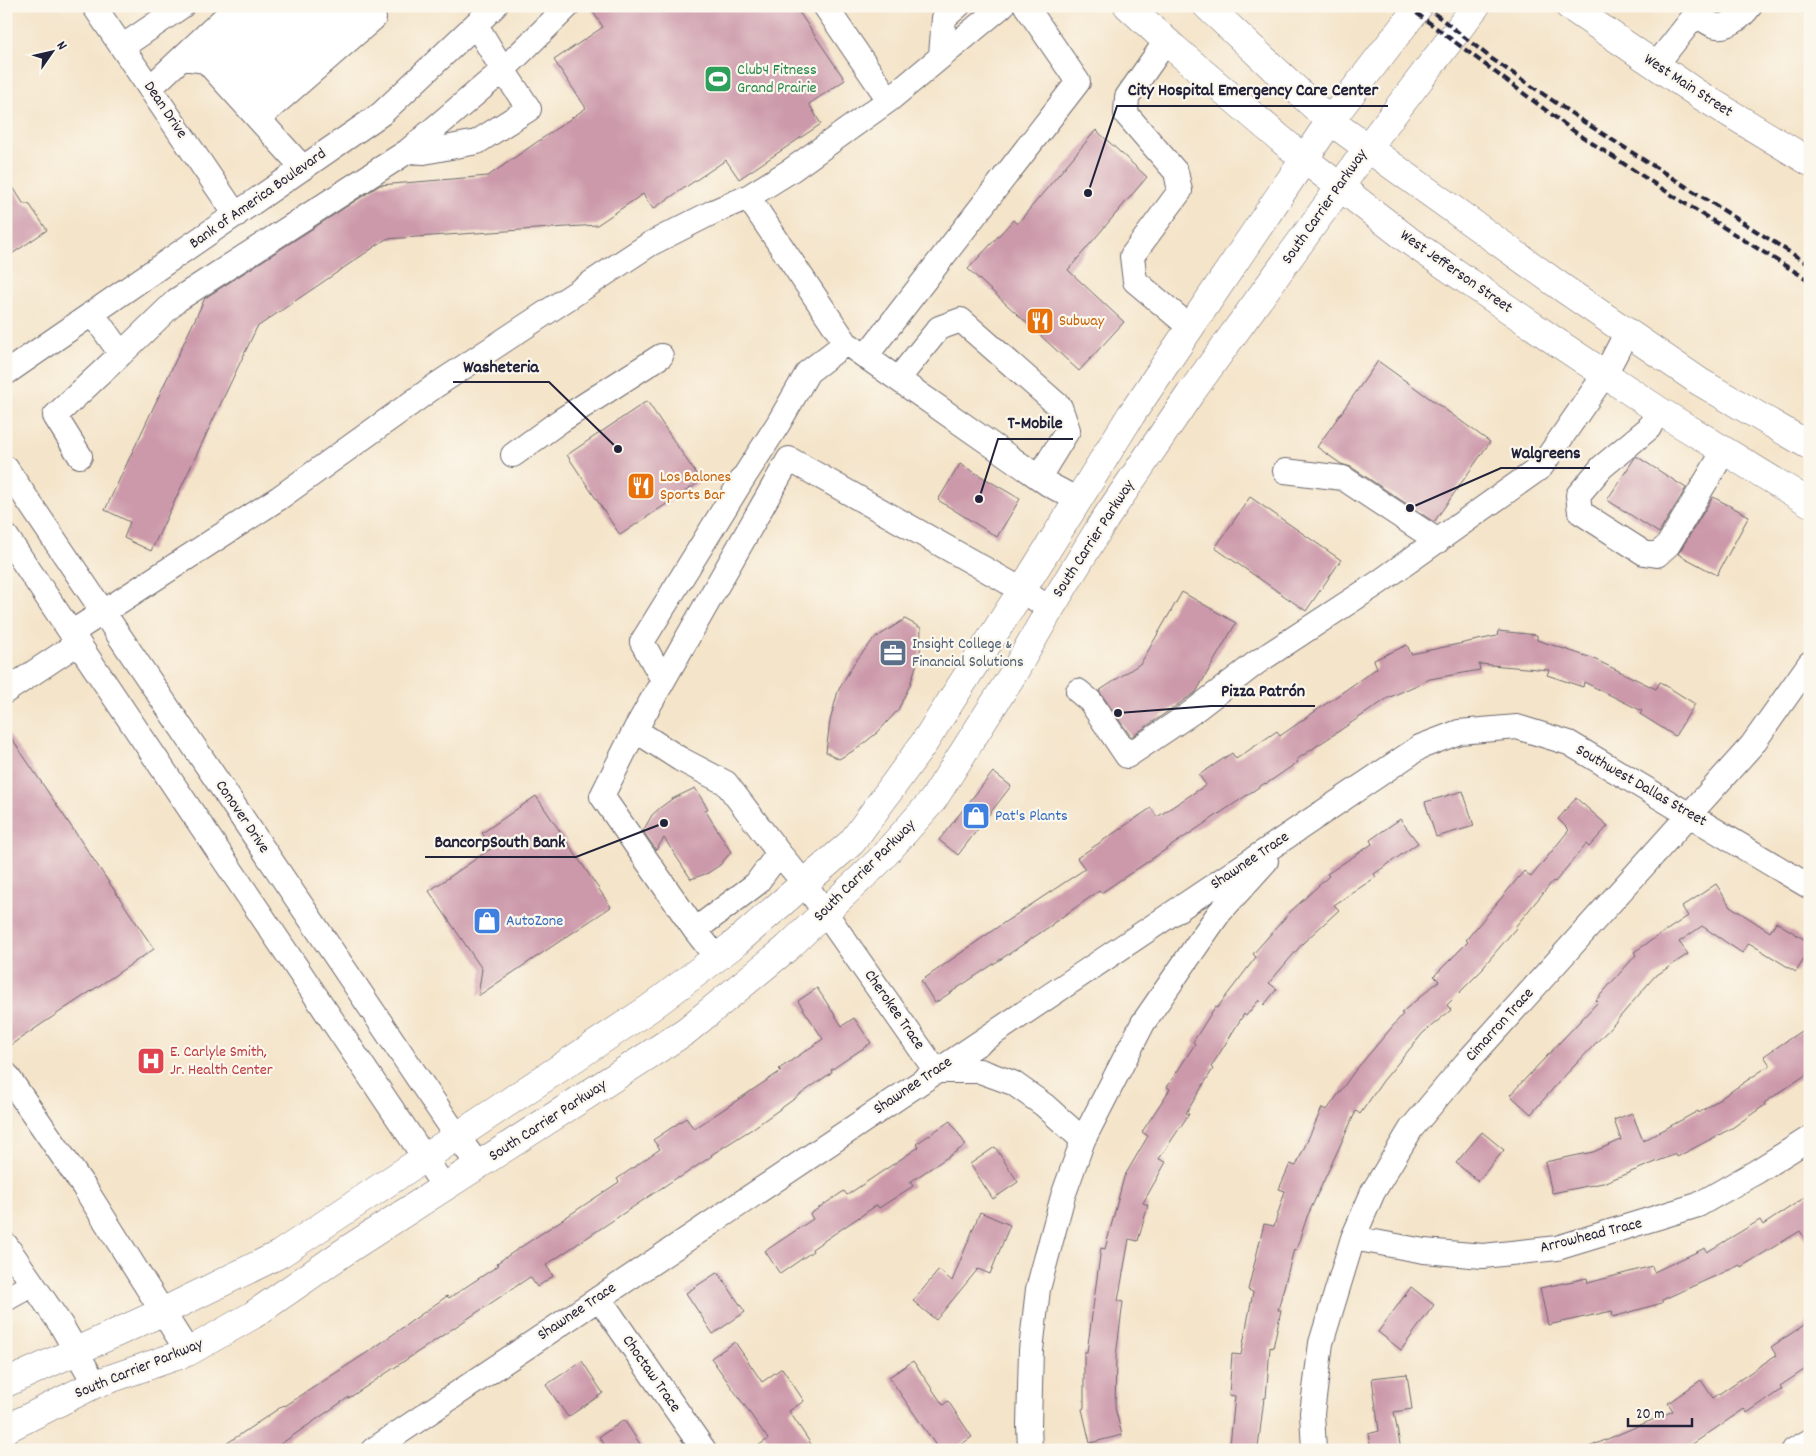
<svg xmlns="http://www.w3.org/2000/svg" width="1816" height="1456" font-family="Dekko,sans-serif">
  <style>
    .building { fill: #c9a }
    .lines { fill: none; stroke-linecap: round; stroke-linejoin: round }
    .minor-casing { stroke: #6c666d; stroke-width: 26 }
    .major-casing { stroke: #6c666d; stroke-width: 29 }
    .minor { stroke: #fff; stroke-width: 24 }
    .major { stroke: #fff; stroke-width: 28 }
    .rail { stroke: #22223b; stroke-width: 4; stroke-dasharray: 8 4; stroke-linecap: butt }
    .labels { text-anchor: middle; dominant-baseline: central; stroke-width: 4.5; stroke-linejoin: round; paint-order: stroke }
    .leisure-label { font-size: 16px; fill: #27864d; stroke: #fbf7ec; text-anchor: start }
    .street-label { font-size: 16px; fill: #22223b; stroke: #fbf7ec }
    .food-label { font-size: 16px; fill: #c56008; stroke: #fbf7ec; text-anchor: start }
    .service-label { font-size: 16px; fill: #4e5e75; stroke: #fbf7ec; text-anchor: start }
    .shop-label { font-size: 16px; fill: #366cbe; stroke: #fbf7ec; text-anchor: start }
    .health-label { font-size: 16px; fill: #be3a42; stroke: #fbf7ec; text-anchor: start }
    .leader { fill: none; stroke: #22223b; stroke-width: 2 }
    .callout-dot { fill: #22223b; stroke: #fbf7ec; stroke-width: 2 }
    .callout-label { font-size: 18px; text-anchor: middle; font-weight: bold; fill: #22223b; stroke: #fbf7ec; stroke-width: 4.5; stroke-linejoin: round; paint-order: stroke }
  </style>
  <rect width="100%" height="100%" fill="#fbf7ec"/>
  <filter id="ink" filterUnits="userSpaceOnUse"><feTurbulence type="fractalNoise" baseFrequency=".02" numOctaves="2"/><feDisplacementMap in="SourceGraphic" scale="10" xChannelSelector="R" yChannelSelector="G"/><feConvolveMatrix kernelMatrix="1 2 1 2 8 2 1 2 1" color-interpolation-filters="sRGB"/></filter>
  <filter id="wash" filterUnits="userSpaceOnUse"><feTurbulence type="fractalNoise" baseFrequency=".0096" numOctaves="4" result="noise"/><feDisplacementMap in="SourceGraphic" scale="20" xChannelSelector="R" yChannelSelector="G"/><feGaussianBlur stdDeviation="1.12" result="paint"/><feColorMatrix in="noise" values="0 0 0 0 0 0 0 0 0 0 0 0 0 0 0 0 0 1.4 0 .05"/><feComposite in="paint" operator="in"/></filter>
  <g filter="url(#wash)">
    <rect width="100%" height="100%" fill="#f4e4c9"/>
    <g id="blocks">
      <path class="building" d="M589,6H795L845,80L809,104L821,124L739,179L726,160L653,209L643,194L597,225L386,239L257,327L151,551L124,538L130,522L105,510L205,298L380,185L488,176L586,108L554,60L603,27Z
        M1096,130L1147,177L1068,270L1124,322L1079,371L968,269L1013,220L1017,224Z
        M6,176L23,203L30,205L47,230L6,258Z
        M1378,361L1490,442L1434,522L1351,467L1341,464L1317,447Z
        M647,401L701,481L620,535L567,455Z
        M1636,456L1686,488L1659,533L1607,500Z
        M960,464L1020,499L997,537L938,500Z
        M1250,497L1341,560L1306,611L1215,548Z
        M1713,497L1749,516L1717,575L1678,554Z
        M1182,592L1236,623L1196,692L1131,737L1099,691L1141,663Z
        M905,619L921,628L920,654L910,685L898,710L878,732L858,748L839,759L826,752L830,721L838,691L854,663L874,639Z
        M1498,631L1537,635V640L1592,658L1656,689L1660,682L1695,704L1675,736L1640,714L1642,711L1584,682L1583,687L1547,675L1549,670L1479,664L1480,670L1430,679L1388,698L1296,760L1298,762L1266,784L1265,783L1101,893L1099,891L1052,924V925L935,1003L921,981L1002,924L1085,869L1077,858L1151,808L1157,817L1206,785L1199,775L1232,753L1236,759L1277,731L1280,736L1377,668L1374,660L1407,645L1411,654L1497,636Z
        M6,730L154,949L6,1048Z
        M993,772L1011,786L958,855L939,840Z
        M695,788L708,809L705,810L731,852L720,865L708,873L691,879L664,838L656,850L643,831L652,815L661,807L672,799Z
        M1463,791L1474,826L1436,837L1425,802Z
        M536,796L611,907L478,996L482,969L429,891L492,848L482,833Z
        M1576,798L1608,826L1589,847L1586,844L1555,882L1553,881L1515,927L1516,928L1483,967L1484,968L1447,1005L1451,1010L1423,1033L1383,1081L1360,1114L1356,1111L1307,1217L1296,1250L1294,1249L1278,1310H1281L1273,1348L1270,1347L1266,1398H1264L1258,1448L1230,1445L1235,1396L1229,1395L1232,1354L1241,1355L1253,1292L1248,1290L1264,1224L1274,1226L1285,1191L1279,1189L1290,1164L1296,1166L1322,1108L1327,1110L1354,1072L1403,1014L1401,1013L1439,981L1434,976L1468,942L1466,940L1524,871L1531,877L1569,830L1558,819Z
        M1400,819L1418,843L1374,874L1376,877L1334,905L1339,910L1303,943L1269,983L1277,989L1264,1005L1259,1000L1246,1016L1244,1014L1211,1067L1213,1069L1186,1113L1189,1114L1159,1159L1166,1162L1143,1203L1148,1205L1138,1241L1129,1239L1118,1301L1123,1302L1116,1356L1115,1408L1122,1435L1090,1443L1082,1409L1084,1408V1352H1087L1101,1248L1105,1249L1124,1177L1148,1136L1142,1132L1170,1089L1167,1087L1195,1044L1193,1042L1215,1007L1217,1008L1256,957L1253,954L1290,912L1329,876L1327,874L1372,844L1370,840Z
        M1716,884L1730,906L1770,932L1776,922L1810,943V949L1796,972L1749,943L1742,953L1702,926L1679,942L1688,954L1654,977L1613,1025L1558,1083L1531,1114L1510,1095L1598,1002L1596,1000L1636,955L1634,952L1688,916L1682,907Z
        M817,988L842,1026L854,1018L871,1043L831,1070L832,1072L752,1129L711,1155L712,1156L679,1178L678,1177L546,1265L553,1276L537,1287L530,1277L349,1398V1397L272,1450H217L284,1405L285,1406L371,1350L447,1296L449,1298L499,1265L497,1263L619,1182L617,1179L660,1149L653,1140L686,1118L694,1129L781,1071L779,1069L823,1039L798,1001Z
        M1801,1031L1810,1043V1072L1764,1103L1765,1105L1732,1128L1677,1157L1676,1154L1603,1183L1552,1193L1545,1162L1593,1152L1621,1140L1614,1120L1632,1113L1643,1141L1698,1111L1699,1113L1770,1065L1764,1056Z
        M950,1121L966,1145L910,1182L913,1186L879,1208L877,1205L812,1249L813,1251L780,1274L765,1251L813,1219L810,1214L844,1191L847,1195L919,1147L916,1144Z
        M1482,1132L1504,1150L1478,1181L1456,1163Z
        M995,1147L1018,1182L993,1199L970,1164Z
        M1810,1194V1246L1800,1231L1741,1267L1740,1265L1662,1300V1303L1613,1317L1612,1311L1548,1325L1540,1288L1587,1278L1588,1283L1652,1266L1654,1272L1705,1248L1707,1252L1760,1220L1763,1225Z
        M980,1212L1010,1225L990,1274L978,1269L936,1320L913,1301L939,1270L952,1281Z
        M718,1272L745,1312L713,1334L686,1293Z
        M1411,1287L1434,1305L1401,1350L1378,1332Z
        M1810,1321V1366L1780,1386L1782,1389L1747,1413L1744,1409L1684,1450H1582L1673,1411L1668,1403L1701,1380L1713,1398L1776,1355L1771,1347Z
        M735,1342L762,1382L782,1368L804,1401L789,1411L815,1450H752L768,1439L711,1358Z
        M582,1361L603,1393L568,1417L546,1385Z
        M913,1361L943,1405L948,1401L972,1437L953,1450H939L889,1377Z
        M1407,1374L1412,1409L1394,1412L1401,1450H1371L1368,1434L1379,1431L1372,1378Z
        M624,1420L644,1450H608L599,1437Z"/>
    </g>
  </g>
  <g filter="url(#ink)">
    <use href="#blocks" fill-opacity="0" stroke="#6c666d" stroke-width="1"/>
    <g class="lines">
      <defs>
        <path id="minor" d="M94,6L236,215
          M825,6L889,100
          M476,25L503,70L529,109L477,142L424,152L408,151L503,70L568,6
          M1166,41L1127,97L1126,114L1176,172L1180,191L1132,256L1135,281L1191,328
          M122,47L182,6
          M941,55L944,18L958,6
          M183,58L206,61L303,168
          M206,61L266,6
          M1656,65L1696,14C1701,17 1707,23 1713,25C1727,30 1742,17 1750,6
          M218,73L295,6
          M150,88L237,6
          M233,89L326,6
          M245,103L357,6
          M259,118L374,18
          M748,197L846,343L1048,484L1078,500
          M121,354L177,300L408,151
          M866,356L1078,82L1026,6
          M6,373L381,114L495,6
          M898,379L939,328L961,320L1060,407L1068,430L1039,477
          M1658,410L1649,428L1602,467L1578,495L1580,512L1644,553L1657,555L1668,545L1724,451
          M513,455L560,421L661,356
          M80,456L55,416L121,354L92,313
          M6,468L457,1136L479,1166
          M1285,471L1343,478L1438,541
          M6,536L445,1188
          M71,633L279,498L435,386L650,244L715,211L748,197L790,171L889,100L1002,6
          M663,680L642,642L742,480L778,424L808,372L846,343
          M6,691L78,643
          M1078,691L1090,701L1127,756L1191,713L1256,663L1378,583L1541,467L1605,374L1627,332
          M635,730L602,796L695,930L716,957
          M695,930L756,884L779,853
          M6,1074L84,1187L188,1352
          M1083,1140L1143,1023L1219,913L1266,861
          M1353,1238L1424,1251L1483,1256L1557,1248L1698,1205L1756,1172L1810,1138
          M6,1245L61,1325L95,1384
          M599,1298L704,1450
          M6,1299L33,1284
          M373,1450L1420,747L1459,732L1517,727L1569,743L1810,887
          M1030,1450L1029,1425L1031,1350L1038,1289L1063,1196L1083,1140L1044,1105L1013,1083L980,1071H936L805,884L779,853L726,783L680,759L635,730L789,459L1022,590L1050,609
          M1314,1450L1312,1413L1321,1343L1353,1238L1373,1192L1411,1129L1466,1063L1752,745L1810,663
          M1794,1450L1810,1441"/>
        <path id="major" d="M1128,6L1174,48L1304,159L1411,242L1552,339L1658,410L1810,503
          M1207,6L1330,121L1564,289L1700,382L1810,446
          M1569,6L1698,94L1810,162
          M6,1383L162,1312L280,1254L650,1008L732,946L852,842L924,743L1022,590L1131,415L1330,121L1419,6
          M6,1429L95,1384L188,1352L253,1315L350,1248L686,1031L787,948L879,861L933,800L1013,674L1050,609L1105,519L1190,394L1341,186L1368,147L1476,6"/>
      </defs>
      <use href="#minor" class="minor-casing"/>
      <use href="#major" class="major-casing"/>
      <use href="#minor" class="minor"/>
      <use href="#major" class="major"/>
      <path class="rail" d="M1407,6L1575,132L1681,201L1810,281
        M1425,6L1492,59L1584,122L1810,265"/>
    </g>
  </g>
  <defs>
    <symbol id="stadium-square" viewBox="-11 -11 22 22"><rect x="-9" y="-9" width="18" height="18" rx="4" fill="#2e9e5b" stroke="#fbf7ec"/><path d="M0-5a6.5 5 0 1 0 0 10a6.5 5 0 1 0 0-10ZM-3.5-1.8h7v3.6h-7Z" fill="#fff"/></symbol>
    <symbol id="restaurant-square" viewBox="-11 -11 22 22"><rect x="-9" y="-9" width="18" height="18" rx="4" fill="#e8710a" stroke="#fbf7ec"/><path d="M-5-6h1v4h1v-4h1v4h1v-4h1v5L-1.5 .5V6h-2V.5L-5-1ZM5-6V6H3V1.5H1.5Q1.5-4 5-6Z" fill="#fff"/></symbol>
    <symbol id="office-square" viewBox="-11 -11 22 22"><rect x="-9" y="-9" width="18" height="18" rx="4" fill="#5c6f8a" stroke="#fbf7ec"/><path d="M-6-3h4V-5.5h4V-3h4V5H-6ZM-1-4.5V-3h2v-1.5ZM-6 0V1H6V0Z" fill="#fff"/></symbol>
    <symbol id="shop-square" viewBox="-11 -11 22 22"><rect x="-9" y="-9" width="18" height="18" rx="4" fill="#3f7fe0" stroke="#fbf7ec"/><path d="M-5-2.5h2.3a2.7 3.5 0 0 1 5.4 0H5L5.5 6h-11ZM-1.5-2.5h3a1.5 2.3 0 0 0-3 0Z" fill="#fff"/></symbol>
    <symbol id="hospital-square" viewBox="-11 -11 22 22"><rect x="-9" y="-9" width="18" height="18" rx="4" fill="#e0444e" stroke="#fbf7ec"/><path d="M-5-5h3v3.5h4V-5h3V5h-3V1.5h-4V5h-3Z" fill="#fff"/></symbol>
  </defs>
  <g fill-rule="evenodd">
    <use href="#stadium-square" x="702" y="63" width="32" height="32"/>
    <use href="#restaurant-square" x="1024" y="305" width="32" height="32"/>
    <use href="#restaurant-square" x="625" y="470" width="32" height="32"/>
    <use href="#office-square" x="877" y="637" width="32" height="32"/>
    <use href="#shop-square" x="960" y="800" width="32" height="32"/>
    <use href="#shop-square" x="471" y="905" width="32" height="32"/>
    <use href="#hospital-square" x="135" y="1045" width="32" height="32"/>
  </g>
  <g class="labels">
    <g class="leisure-label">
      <text x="737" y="70">Club4 Fitness<tspan x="737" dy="18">Grand Prairie</tspan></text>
    </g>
    <g class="street-label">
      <text transform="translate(1688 86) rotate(33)">West Main Street</text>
      <text transform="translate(165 110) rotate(56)">Dean Drive</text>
      <text transform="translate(258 199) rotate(-35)">Bank of America Boulevard</text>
      <text transform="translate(1325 207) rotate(-55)">South Carrier Parkway</text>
      <text transform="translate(1456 272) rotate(35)">West Jefferson Street</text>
      <text transform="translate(1094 539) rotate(-57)">South Carrier Parkway</text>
      <text transform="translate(1641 786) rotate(30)">Southwest Dallas Street</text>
      <text transform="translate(242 817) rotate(56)">Conover Drive</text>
      <text transform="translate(1250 861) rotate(-34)">Shawnee Trace</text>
      <text transform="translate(865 871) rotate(-45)">South Carrier Parkway</text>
      <text transform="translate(894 1010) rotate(55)">Cherokee Trace</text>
      <text transform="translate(1500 1025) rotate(-48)">Cimarron Trace</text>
      <text transform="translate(913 1086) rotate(-34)">Shawnee Trace</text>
      <text transform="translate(548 1121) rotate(-33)">South Carrier Parkway</text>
      <text transform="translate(1591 1236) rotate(-14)">Arrowhead Trace</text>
      <text transform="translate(577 1312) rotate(-34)">Shawnee Trace</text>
      <text transform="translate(139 1369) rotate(-22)">South Carrier Parkway</text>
      <text transform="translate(651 1374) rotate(55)">Choctaw Trace</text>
    </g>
    <g class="food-label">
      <text x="1059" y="321">Subway</text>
      <text x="660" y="477">Los Balones<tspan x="660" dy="18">Sports Bar</tspan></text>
    </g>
    <g class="service-label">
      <text x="912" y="644">Insight College &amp;<tspan x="912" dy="18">Financial Solutions</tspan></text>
    </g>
    <g class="shop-label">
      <text x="995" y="816">Pat's Plants</text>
      <text x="506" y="921">AutoZone</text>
    </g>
    <g class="health-label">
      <text x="170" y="1052">E. Carlyle Smith,<tspan x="170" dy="18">Jr. Health Center</tspan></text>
    </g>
  </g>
  <path class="leader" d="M1088 193L1117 106H1388M618 449L549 382H453M979 499L998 439H1073M1410 508L1501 468H1590M1118 713L1211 706H1315M664 823L576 857H425"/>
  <g class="callout-dot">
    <circle cx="1088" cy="193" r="5"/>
    <circle cx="618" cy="449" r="5"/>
    <circle cx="979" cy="499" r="5"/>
    <circle cx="1410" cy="508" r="5"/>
    <circle cx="1118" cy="713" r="5"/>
    <circle cx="664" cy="823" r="5"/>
  </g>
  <g class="callout-label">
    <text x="1253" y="95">City Hospital Emergency Care Center</text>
    <text x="501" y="372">Washeteria</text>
    <text x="1035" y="428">T-Mobile</text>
    <text x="1546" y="458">Walgreens</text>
    <text x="1263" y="696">Pizza Patrón</text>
    <text x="500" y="847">BancorpSouth Bank</text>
  </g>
  <rect width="1816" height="1456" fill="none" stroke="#fbf7ec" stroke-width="25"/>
  <g transform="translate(52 52) rotate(56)" stroke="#fbf7ec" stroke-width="4" paint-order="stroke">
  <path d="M0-4L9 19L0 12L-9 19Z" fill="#22223b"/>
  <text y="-8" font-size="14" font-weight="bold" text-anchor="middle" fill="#22223b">N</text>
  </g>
  <path d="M1628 1418v8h64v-8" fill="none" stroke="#22223b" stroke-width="2.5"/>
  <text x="1636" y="1418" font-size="15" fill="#22223b" stroke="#fbf7ec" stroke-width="4" paint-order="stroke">20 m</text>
</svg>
